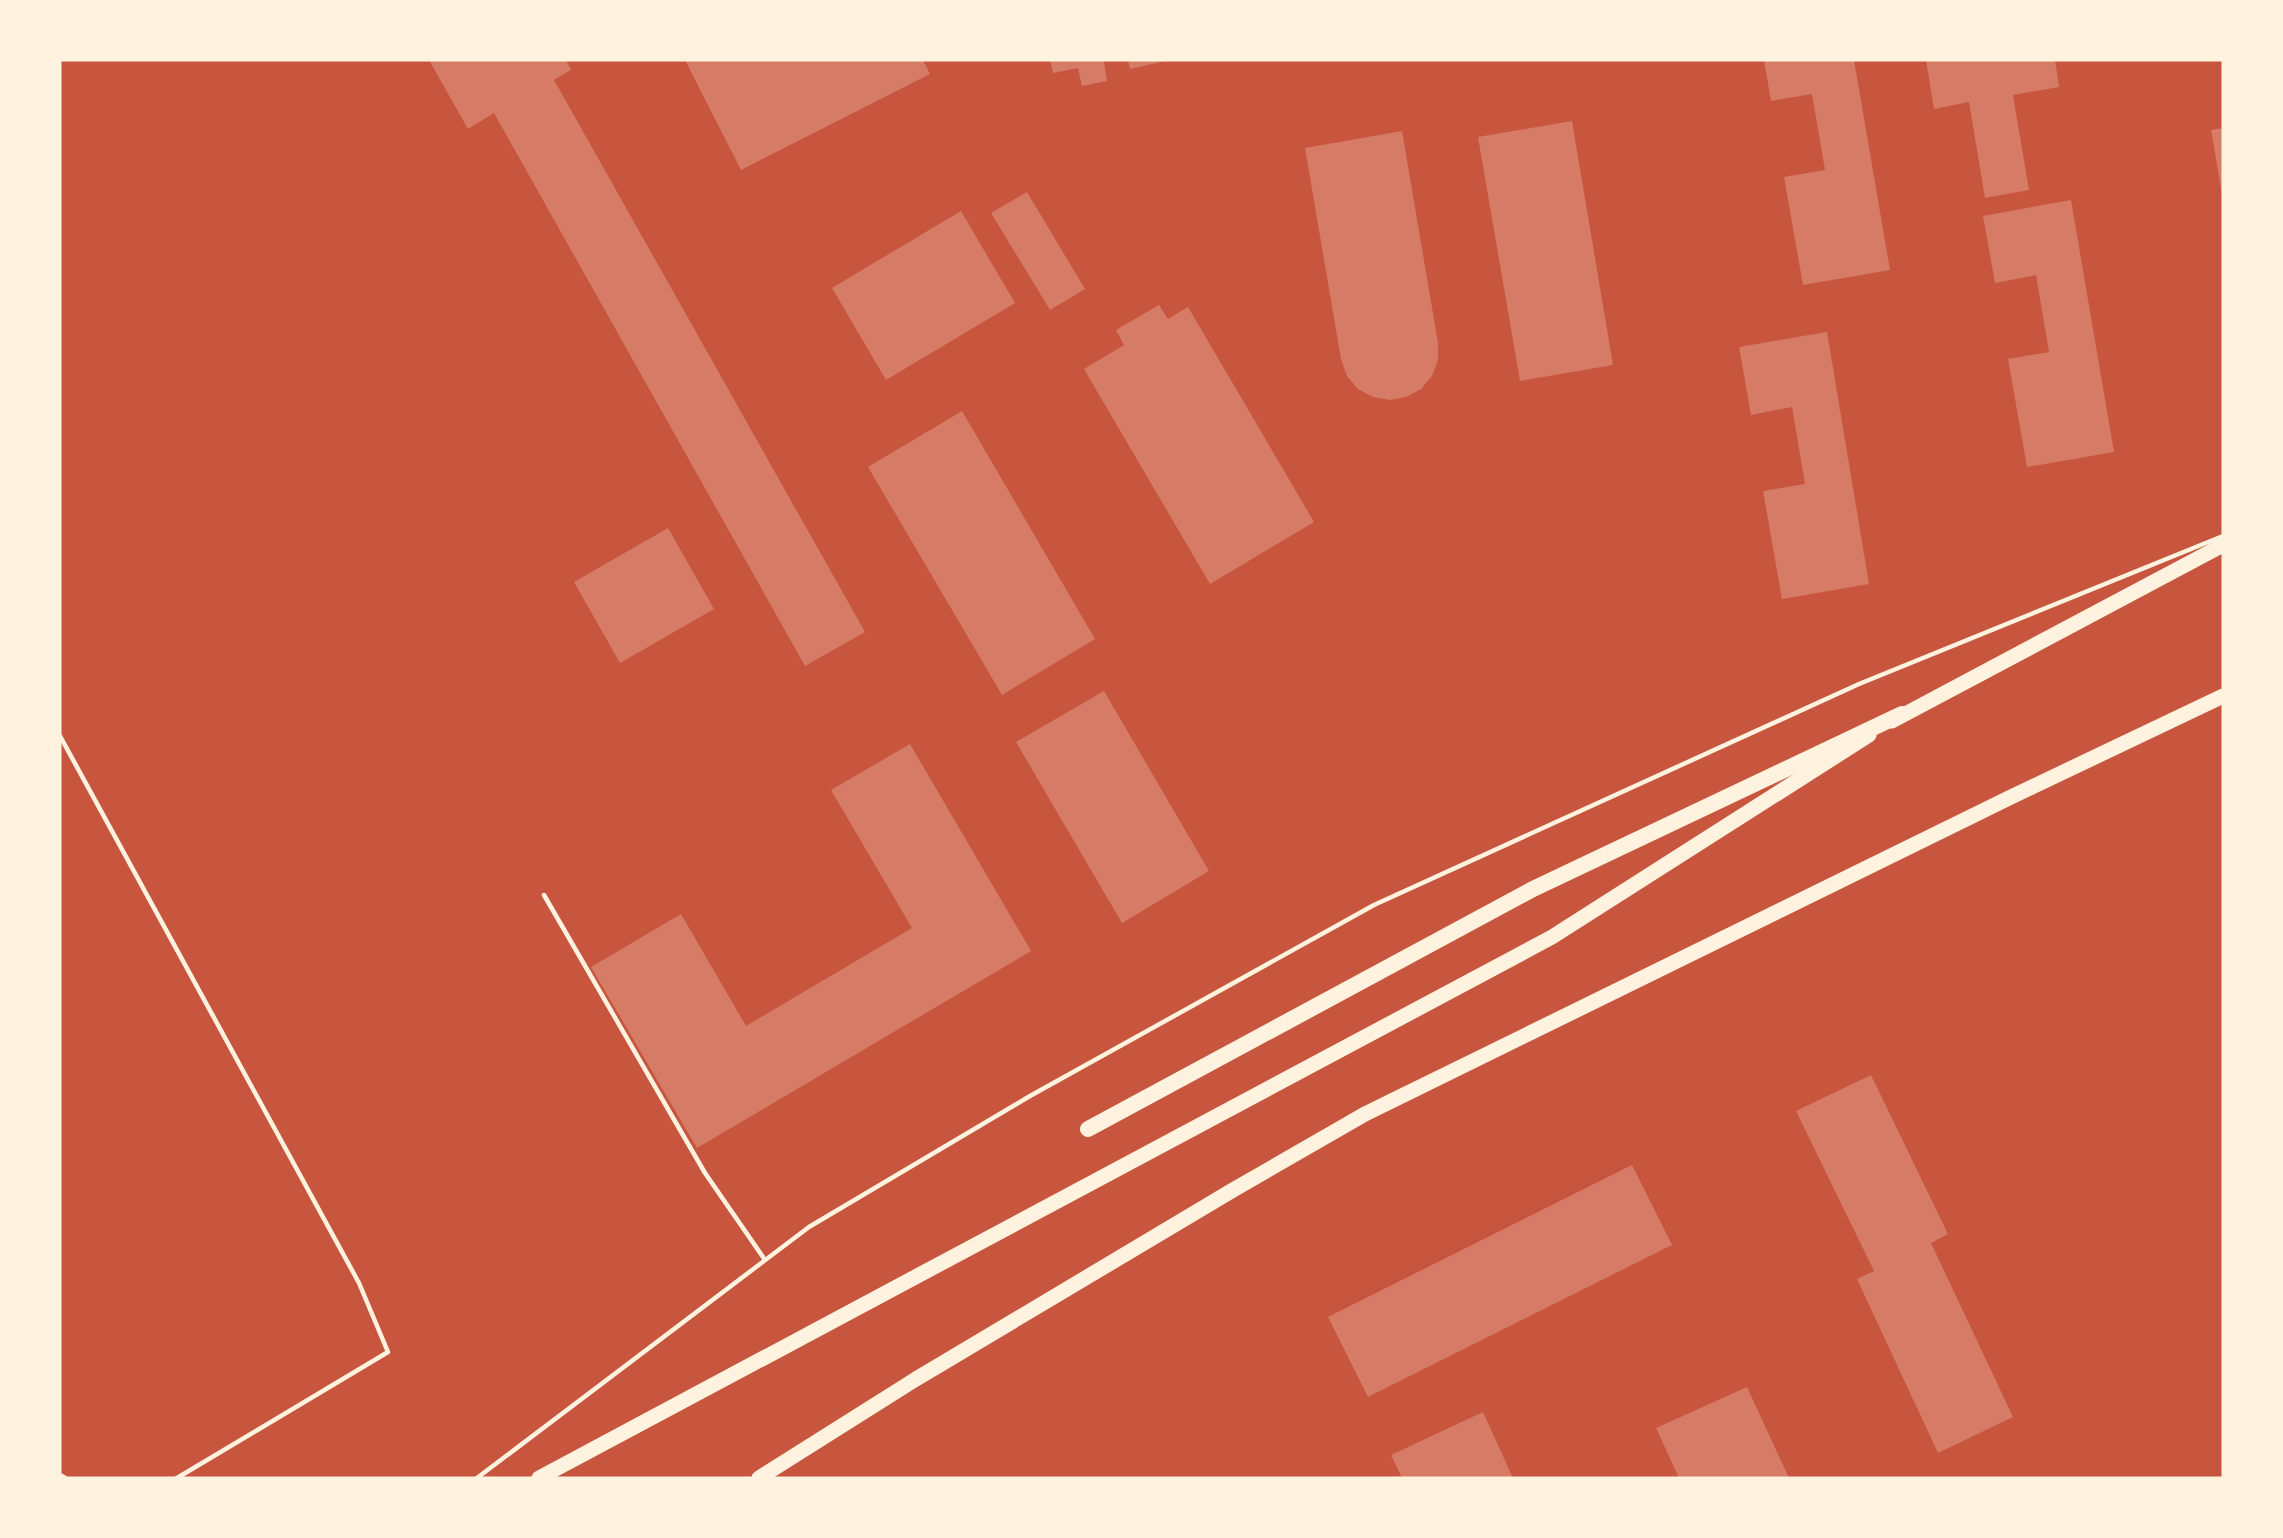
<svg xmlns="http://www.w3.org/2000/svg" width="2283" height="1538" font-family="Jost,sans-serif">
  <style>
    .building { fill: #d67c66 }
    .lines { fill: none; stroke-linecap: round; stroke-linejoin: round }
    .service { stroke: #fff3e0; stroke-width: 4.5 }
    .minor { stroke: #fff3e0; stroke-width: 6 }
    .primary { stroke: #fff3e0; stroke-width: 15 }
    .trunk { stroke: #fff3e0; stroke-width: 16 }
  </style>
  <rect width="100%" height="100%" fill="#c8553d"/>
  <path class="building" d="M429,60H566L571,70L554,80L865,632L805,666L494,113L468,129Z
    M685,60H923L930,74L741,170Z
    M1050,60H1108L1104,62L1107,81L1082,86L1078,68L1053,73Z
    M1128,60H1165V61L1130,69Z
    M1764,60H1854L1890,270L1803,285L1784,177L1825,170L1812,94L1771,101Z
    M1926,60H2055L2059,87L2013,95L2029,190L1985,198L1969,102L1934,109Z
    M1572,121L1613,365L1520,381L1478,137Z
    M2223,128V193L2222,194L2211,130Z
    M1402,131L1438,343V360L1432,376L1421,389L1406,397L1390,400L1373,397L1358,389L1347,376L1341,359L1305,148Z
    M1027,192L1085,289L1050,310L991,213Z
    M2071,200L2114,452L2027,467L2008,359L2049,352L2036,275L1995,283L1983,216Z
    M961,211L1015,303L886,380L832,288Z
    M1159,305L1168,319L1188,307L1314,522L1210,584L1084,369L1124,345L1116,330Z
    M1827,332L1869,584L1782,599L1763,491L1805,484L1792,407L1751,415L1739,347Z
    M962,411L1095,639L1002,695L868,467Z
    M668,528L714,609L620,663L574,582Z
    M1104,691L1209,871L1122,923L1016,742Z
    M910,744L1031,951L697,1148L591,967L681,914L746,1026L912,928L831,790Z
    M1871,1075L1948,1234L1931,1243L2013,1417L1938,1453L1857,1279L1874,1271L1796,1111Z
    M1632,1165L1672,1245L1368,1397L1328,1317Z
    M1747,1387L1789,1478H1679L1656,1428Z
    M1483,1412L1513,1478H1402L1391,1455Z"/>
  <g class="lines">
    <path class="service" d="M60,736L359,1283L388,1352L177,1478
      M544,895L705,1173L765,1260
      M477,1478L809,1227L1030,1096L1374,905L1859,684L2223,536"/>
    <path class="minor" d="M60,1476L64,1478"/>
    <path class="primary" d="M1892,721L2223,545
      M539,1478L1552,937L1869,735
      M759,1478L916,1379L1233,1190L1365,1114L2011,797L2223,696"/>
    <path class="trunk" d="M1088,1129L1533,889L1902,714"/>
  </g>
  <rect width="2283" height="1538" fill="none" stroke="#fff3e0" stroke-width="123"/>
</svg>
